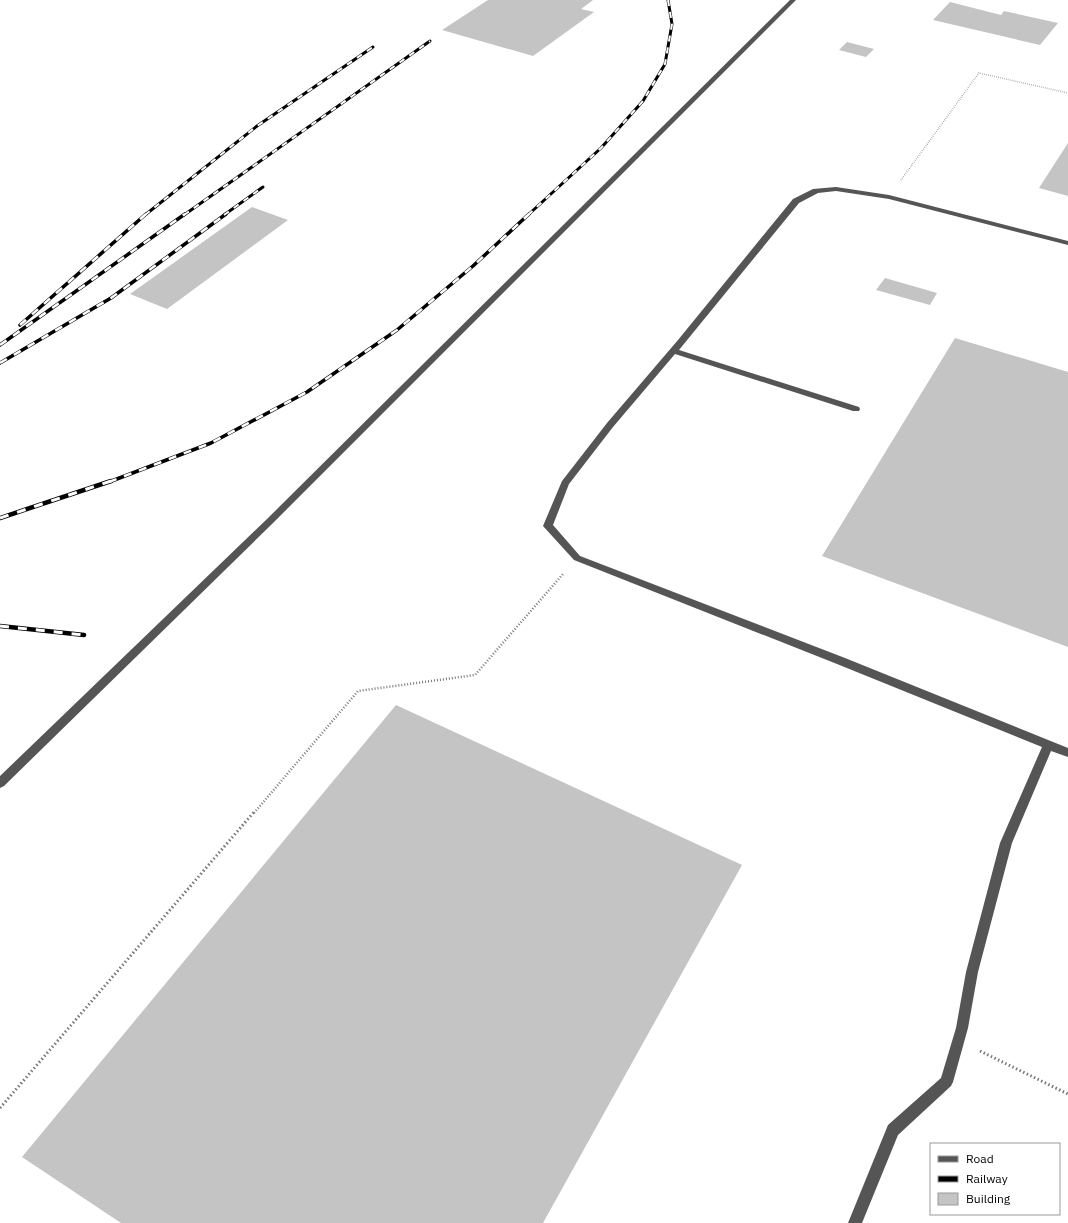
<svg xmlns="http://www.w3.org/2000/svg" width="1068" height="1223" font-family="'IBM Plex Sans',sans-serif">
  <style>
    .building { fill: #c4c4c4 }
    .lines { fill: none; stroke-linecap: round; stroke-linejoin: round }
    .path-far2 { stroke: #777; stroke-width: 1.5; stroke-dasharray: 0.5 1.5; stroke-linecap: butt }
    .path-far1 { stroke: #777; stroke-width: 2.5; stroke-dasharray: 1 2; stroke-linecap: butt }
    .path { stroke: #777; stroke-width: 3; stroke-dasharray: 1.5 2.5; stroke-linecap: butt }
    .minor { fill: #555; fill-rule: evenodd }
    .rail-far2-casing { stroke: #000; stroke-width: 3 }
    .rail-far1-casing { stroke: #000; stroke-width: 3.5 }
    .rail-casing { stroke: #000; stroke-width: 4.5 }
    .rail-far2 { stroke: #fff; stroke-width: 2; stroke-dasharray: 6; stroke-linecap: butt }
    .rail-far1 { stroke: #fff; stroke-width: 2.5; stroke-dasharray: 8; stroke-linecap: butt }
    .rail { stroke: #fff; stroke-width: 3; stroke-dasharray: 9; stroke-linecap: butt }
  </style>
  <rect width="100%" height="100%" fill="#fff"/>
  <path class="building" d="M488,0H593L581,9L594,12L533,56L442,30Z
    M950,2L1001,15L1004,11L1058,23L1040,45L933,20Z
    M847,42L874,49L866,57L839,50Z
    M1068,143V196L1039,188Z
    M252,207L288,220L167,309L130,294Z
    M885,278L937,293L930,305L876,290Z
    M955,338L1068,372V647L822,556Z
    M396,705L742,865L543,1223H121L22,1157Z"/>
  <g class="lines">
    <path class="path-far2" d="M901,180L979,73L1068,93"/>
    <path class="path-far1" d="M254,813L358,691L475,675L563,574"/>
    <path class="path" d="M980,1051L1068,1094
      M0,1108L254,812"/>
    <path class="minor" d="M790,0H796L272,524L4,786L0,788V776L266,520Z
      M836,187L889,195L1068,241V245L889,199L836,191L818,193L799,203L679,350L859,407L860,409L859,411H853L675,354L613,427L569,484L553,525L580,556L845,658L1068,748V757L1051,751L1012,843L978,972L968,1028L953,1082L951,1086L898,1135L862,1223H848L888,1125L941,1078L956,1028L966,972L1000,843L1042,747L837,664L574,560L543,526L562,481L607,423L678,340L793,199L813,189Z"/>
    <defs>
      <path id="rail-far2" d="M145,215L257,126L373,47
        M184,215L430,41
        M224,215L263,187
        M528,215L601,148L643,101L665,64L672,24L668,0"/>
      <path id="rail-far1" d="M20,325L146,214
        M0,345L185,214
        M0,363L111,298L226,214
        M109,482L211,443L307,392L397,330L473,266L529,214"/>
      <path id="rail" d="M0,518L111,481
        M0,626L84,635"/>
    </defs>
    <use href="#rail-far2" class="rail-far2-casing"/>
    <use href="#rail-far1" class="rail-far1-casing"/>
    <use href="#rail" class="rail-casing"/>
    <use href="#rail-far2" class="rail-far2"/>
    <use href="#rail-far1" class="rail-far1"/>
    <use href="#rail" class="rail"/>
  </g>
  <rect x="930" y="1143" width="130" height="72" fill="#ffffff" stroke="#999999"/>
  <rect x="938" y="1156" width="20" height="6" fill="#555555" stroke="#999999"/>
  <text x="966" y="1163" font-size="12" fill="#000000">Road</text>
  <rect x="938" y="1176" width="20" height="6" fill="#000000" stroke="#999999"/>
  <text x="966" y="1183" font-size="12" fill="#000000">Railway</text>
  <rect x="938" y="1193" width="20" height="12" fill="#c4c4c4" stroke="#999999"/>
  <text x="966" y="1203" font-size="12" fill="#000000">Building</text>
</svg>
